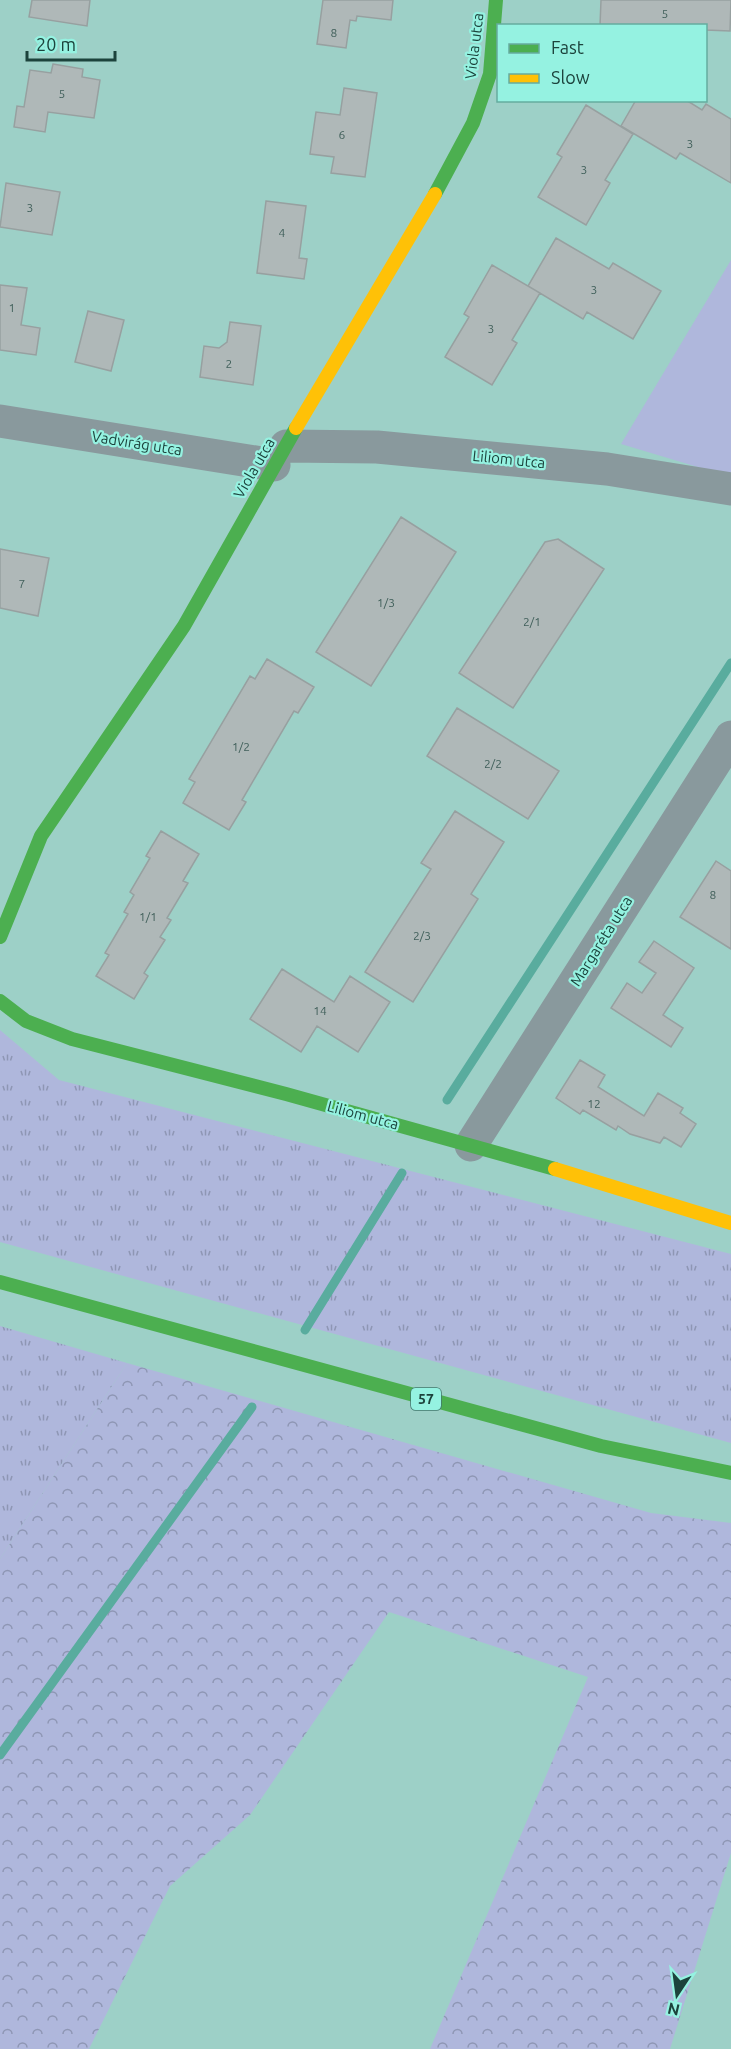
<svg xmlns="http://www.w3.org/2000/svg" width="731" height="2049" font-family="Ubuntu,sans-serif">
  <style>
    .grass { fill: url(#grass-tufts) }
    .forest { fill: url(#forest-crowns) }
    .park { fill: #afb7dc }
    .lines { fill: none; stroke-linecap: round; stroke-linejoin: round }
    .stream { stroke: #59ac9e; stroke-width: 9 }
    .building { fill: #afb8b8; stroke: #97a0a0; stroke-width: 1.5 }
    .street { stroke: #89999d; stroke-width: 33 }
    .fast { stroke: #4caf50; stroke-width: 14 }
    .slow { stroke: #ffc107; stroke-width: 14 }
    .labels { text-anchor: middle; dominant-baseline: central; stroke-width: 4.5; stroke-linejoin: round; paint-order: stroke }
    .number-label { font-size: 12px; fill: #41605b }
    .shield { fill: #95f2e1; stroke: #40786e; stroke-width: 1.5 }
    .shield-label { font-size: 14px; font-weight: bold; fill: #1c433c }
    .street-label { font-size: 15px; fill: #1c433c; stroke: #95f2e1 }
  </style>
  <defs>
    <pattern id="grass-tufts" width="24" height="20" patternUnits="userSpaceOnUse" patternTransform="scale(1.5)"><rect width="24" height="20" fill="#afb7dc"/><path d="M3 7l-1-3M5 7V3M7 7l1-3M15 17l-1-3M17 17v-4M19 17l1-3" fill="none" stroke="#8e96b4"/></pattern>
    <pattern id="forest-crowns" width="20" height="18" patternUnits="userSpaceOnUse" patternTransform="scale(1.5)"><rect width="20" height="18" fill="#afb7dc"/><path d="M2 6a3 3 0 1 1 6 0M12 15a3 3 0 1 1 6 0" fill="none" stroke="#8e96b4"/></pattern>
  </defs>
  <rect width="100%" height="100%" fill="#9dd0c7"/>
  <path class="grass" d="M0,1030L59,1080L731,1254V1443L0,1242Z
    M0,1326L127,1363L0,1559Z"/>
  <path class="forest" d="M127,1363L651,1513L731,1523V1853L670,2049H430L588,1677L389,1612L250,1815L170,1886L89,2049H0V1559Z"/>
  <path class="park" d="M731,260V477L621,444Z"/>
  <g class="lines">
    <path class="stream" d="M447,1100L731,663
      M305,1330L402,1173
      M0,1755L252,1407"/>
  </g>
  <path class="building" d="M32,0H90L87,26L29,17Z
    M323,0H393L391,20L357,16L356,21L350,20L346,48L317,44Z
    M601,0H731L730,31L706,30V26H600Z
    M53,64L83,69L82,77L100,80L94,118L48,112L45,132L14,127L17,106L24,107L30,70L51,73Z
    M344,88L377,93L365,177L331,173L334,157L310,154L316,112L340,115Z
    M636,100H686L702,110L706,104L731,119V183L680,153L676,159L621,126Z
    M586,105L633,134L605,180L610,183L586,225L538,197L562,157L557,154Z
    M6,183L60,192L52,235L0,227Z
    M266,201L306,206L299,258L307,259L304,279L257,273Z
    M556,238L609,269L613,263L661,291L633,339L587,312L583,319L528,286Z
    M492,265L540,293L512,340L517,343L492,385L445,357L469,317L464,314Z
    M0,285L27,288L21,325L40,328L36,355L0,350Z
    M88,311L124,320L111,371L75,362Z
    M230,322L261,326L253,385L200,377L204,346L219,348L227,342Z
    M401,517L456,552L371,686L316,652Z
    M558,539L604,569L513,708L459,673L545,542Z
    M0,549L49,558L38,616L0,608Z
    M267,659L314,687L298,713L294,711L242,800L246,802L229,830L183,803L195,782L189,779L250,676L255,679Z
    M457,708L559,771L528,819L427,756Z
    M455,811L504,842L471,894L478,899L413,1002L365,972L431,869L421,863Z
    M161,831L199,854L183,881L188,883L167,918L171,920L160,937L165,940L144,973L148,976L134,999L96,976L109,955L105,953L128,914L124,912L134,895L130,892L150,858L146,856Z
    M716,861L731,871V949L680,917Z
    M654,941L694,968L663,1015L683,1028L671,1047L611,1008L627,983L642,993L656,973L639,962Z
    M282,969L334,1002L350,976L390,1002L358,1052L317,1026L301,1052L250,1019Z
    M580,1060L605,1075L598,1087L644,1116L658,1093L683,1108L680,1113L696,1124L681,1147L664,1137L660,1143L630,1134L618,1126L616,1130L583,1110L580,1114L556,1098Z"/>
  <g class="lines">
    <path class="street" d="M0,421L274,465
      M286,446L377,447L607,469L731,489
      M471,1145L731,737"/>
    <path class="fast" d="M435,194L473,123L490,74L496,0
      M0,937L41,836L184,626L296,428
      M0,1001L26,1021L72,1039L286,1094L555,1169
      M0,1282L601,1446L731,1473"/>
    <path class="slow" d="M296,428L435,194
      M555,1169L731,1223"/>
  </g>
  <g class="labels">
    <g class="number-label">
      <text x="665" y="13">5</text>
      <text x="334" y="32">8</text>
      <text x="62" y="93">5</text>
      <text x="342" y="134">6</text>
      <text x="690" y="143">3</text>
      <text x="584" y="169">3</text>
      <text x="30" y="207">3</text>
      <text x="282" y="232">4</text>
      <text x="594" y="289">3</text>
      <text x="12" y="307">1</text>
      <text x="491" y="328">3</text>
      <text x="229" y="363">2</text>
      <text x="22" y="583">7</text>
      <text x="386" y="602">1/3</text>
      <text x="532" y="621">2/1</text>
      <text x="241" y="746">1/2</text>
      <text x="493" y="763">2/2</text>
      <text x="713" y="894">8</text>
      <text x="148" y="916">1/1</text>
      <text x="422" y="935">2/3</text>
      <text x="320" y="1010">14</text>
      <text x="594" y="1103">12</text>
    </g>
    <rect class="shield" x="411" y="1388" width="30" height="22" rx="4.5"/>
    <g class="shield-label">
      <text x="426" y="1399">57</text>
    </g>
    <g class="street-label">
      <text transform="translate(474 46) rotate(-83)">Viola utca</text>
      <text transform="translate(137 443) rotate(9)">Vadvirág utca</text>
      <text transform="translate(509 459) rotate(6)">Liliom utca</text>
      <text transform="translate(254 468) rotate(-60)">Viola utca</text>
      <text transform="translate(601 941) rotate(-58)">Margaréta utca</text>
      <text transform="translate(363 1115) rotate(15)">Liliom utca</text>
    </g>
  </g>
  <rect x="497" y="24" width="210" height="78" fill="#95f2e1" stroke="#65ac9f" stroke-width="1.5"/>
  <rect x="509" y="44" width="30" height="9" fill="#4caf50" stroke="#65ac9f" stroke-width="1.5"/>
  <text x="551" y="54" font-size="18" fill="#1c433c">Fast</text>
  <rect x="509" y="74" width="30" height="9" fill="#ffc107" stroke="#65ac9f" stroke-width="1.5"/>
  <text x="551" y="84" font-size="18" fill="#1c433c">Slow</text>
  <g transform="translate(677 1995) rotate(193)" stroke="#95f2e1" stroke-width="4.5" paint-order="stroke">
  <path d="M0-4.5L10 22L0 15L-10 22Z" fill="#1c433c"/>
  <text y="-9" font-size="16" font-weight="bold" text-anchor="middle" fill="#1c433c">N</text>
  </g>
  <path d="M27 51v9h88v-9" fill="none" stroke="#1c433c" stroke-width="3"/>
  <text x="36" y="51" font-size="18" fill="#1c433c" stroke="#95f2e1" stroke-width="4.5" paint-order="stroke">20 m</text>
</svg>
